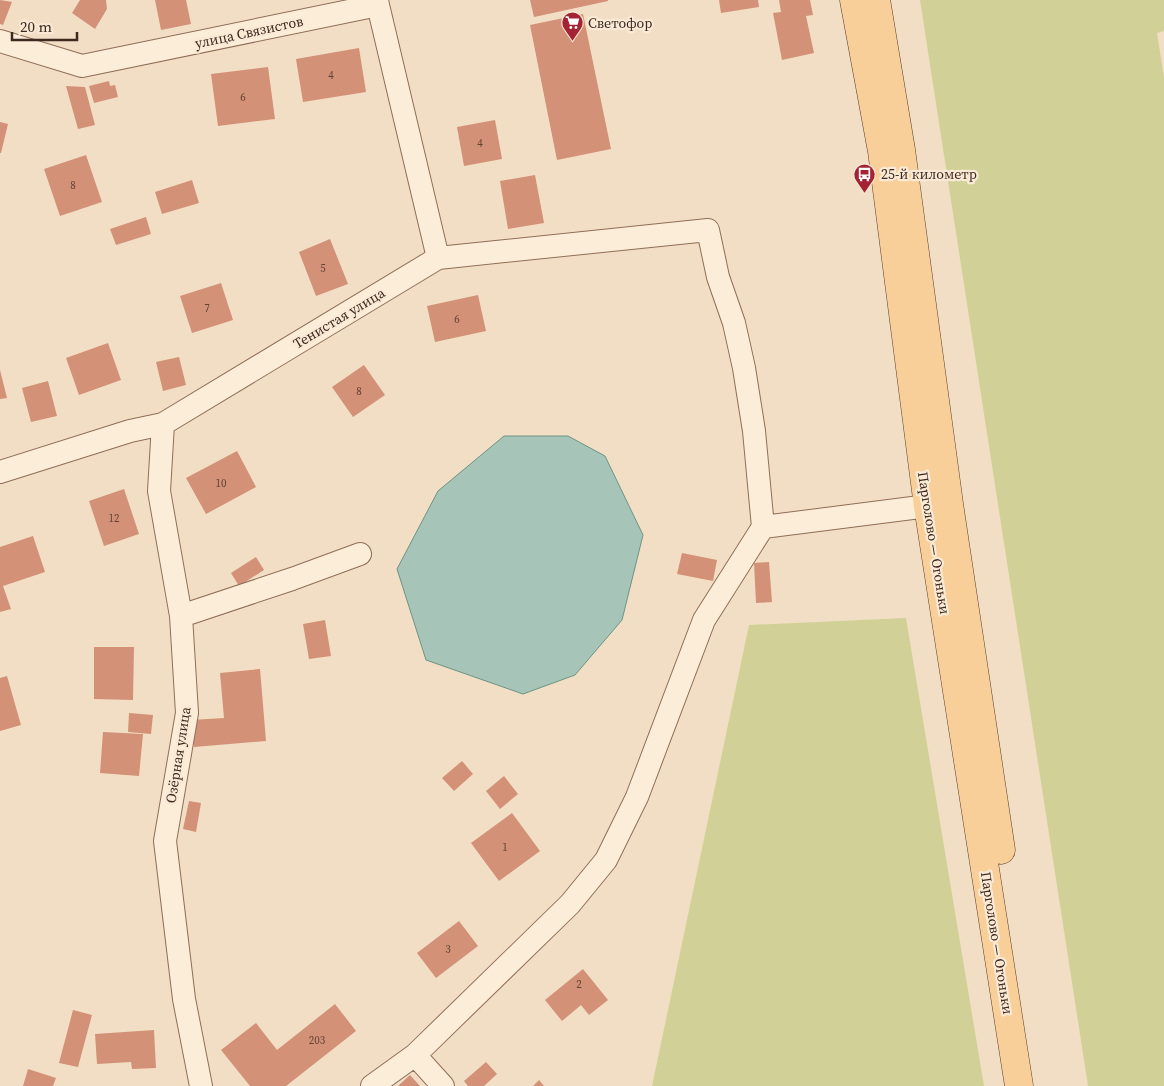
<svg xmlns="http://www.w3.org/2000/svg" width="1164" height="1086" font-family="'Source Serif 4',serif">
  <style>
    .green { fill: #d1d197 }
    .water { fill: #a6c5b8; stroke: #6c9485 }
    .building { fill: #d39177 }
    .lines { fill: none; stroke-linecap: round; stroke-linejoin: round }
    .minor-casing { stroke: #8f6e58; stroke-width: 24 }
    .primary-casing { stroke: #5c3d2d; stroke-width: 29 }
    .minor { stroke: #fcedd8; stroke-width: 22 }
    .primary { stroke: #f8ce99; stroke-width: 28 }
    .labels { text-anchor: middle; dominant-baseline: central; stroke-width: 4.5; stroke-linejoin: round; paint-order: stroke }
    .number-label { font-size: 11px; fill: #624334 }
    .poi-label { font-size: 14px; fill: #3d291e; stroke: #f9e9d5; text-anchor: start }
    .street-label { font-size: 14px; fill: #3d291e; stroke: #f9e9d5 }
  </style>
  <rect width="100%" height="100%" fill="#f2dec4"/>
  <path class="green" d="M920,0H1164V31L1157,33L1164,77V1086H1088Z
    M906,618L984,1086H652L749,625Z"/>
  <path class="water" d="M504,436H568L605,456L643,535L622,620L575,675L523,694L426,660L397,569L438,491Z"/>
  <path class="building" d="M0,0L12,2L3,25L0,24Z
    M80,0H106L107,9L95,29L72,13Z
    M155,0H186L191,24L161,30Z
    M530,0H608V1L534,17Z
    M719,0H758L759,7L721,13Z
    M779,0H810L813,15L806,16L814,53L782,60L773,13L781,12Z
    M583,14L611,149L557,160L530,25Z
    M359,48L366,92L303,102L296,59Z
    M268,67L275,119L218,126L211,74Z
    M109,81L110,86L115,85L118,97L94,103L89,86Z
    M66,86L85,87L95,125L78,129Z
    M495,120L502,159L464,166L457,127Z
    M0,122L8,124L1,153H0Z
    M86,155L102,202L60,216L44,169Z
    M535,175L544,223L508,229L500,181Z
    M192,180L199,203L162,214L155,192Z
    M146,217L151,234L116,245L110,229Z
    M330,239L348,284L316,296L299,252Z
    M221,283L233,320L192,333L180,296Z
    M478,295L486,331L435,342L427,306Z
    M108,343L121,380L79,395L66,358Z
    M179,357L186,385L163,391L156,362Z
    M364,365L385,395L353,417L332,387Z
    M0,370L7,398L0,399Z
    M48,381L57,416L31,422L22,388Z
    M237,451L256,487L206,514L186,478Z
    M124,489L139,534L104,546L89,501Z
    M33,536L45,572L3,586L11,609L0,612V547Z
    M682,553L717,560L713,581L677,574Z
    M256,557L264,570L239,586L231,573Z
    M769,562L772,602L756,603L754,563Z
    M325,620L331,656L309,659L303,624Z
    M94,647H134L133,700L94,699Z
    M260,669L266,741L194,747L191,720L224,718L220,673Z
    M7,676L21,725L0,731V678Z
    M129,713L153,715L151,734L128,732Z
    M103,732L143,734L139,776L100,773Z
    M462,761L473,774L454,791L442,778Z
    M504,776L518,794L500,809L486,791Z
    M189,801L201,803L196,832L183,829Z
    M512,813L540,851L499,881L471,843Z
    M459,921L478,946L436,978L417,953Z
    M583,969L608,1000L589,1015L581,1005L562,1021L545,1000Z
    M335,1004L356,1031L286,1086H250L221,1050L256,1023L277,1050Z
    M73,1010L92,1015L78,1067L59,1063Z
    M154,1030L156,1068L132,1069L131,1062L97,1064L95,1034Z
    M486,1062L497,1074L484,1086H468L464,1081Z
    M28,1069L56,1078L53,1086H23Z
    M410,1075L420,1086H398Z
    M539,1080L544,1086H533Z"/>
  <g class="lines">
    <defs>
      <path id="minor" d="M0,41L82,66L378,5L377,0
        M163,424L159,491L181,616L187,713L165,841L184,999L201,1086
        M0,472L130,431L163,424L438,258L378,5
        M763,527L928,506
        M181,616L292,579L360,554
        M415,1055L443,1086
        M372,1086L415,1055L570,904L606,860L637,797L704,620L763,527L754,431L744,368L734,323L718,277L708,230L438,258"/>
      <path id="primary" d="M854,0L882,151L928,506L1019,1086
        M876,0L901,150L949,504L1001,850"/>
    </defs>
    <use href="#minor" class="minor-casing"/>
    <use href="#primary" class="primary-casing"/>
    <use href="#minor" class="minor"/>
    <use href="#primary" class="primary"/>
  </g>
  <defs>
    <symbol id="supermarket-pin" viewBox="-11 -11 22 30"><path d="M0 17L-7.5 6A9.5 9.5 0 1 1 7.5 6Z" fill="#a32335" stroke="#f9e9d5"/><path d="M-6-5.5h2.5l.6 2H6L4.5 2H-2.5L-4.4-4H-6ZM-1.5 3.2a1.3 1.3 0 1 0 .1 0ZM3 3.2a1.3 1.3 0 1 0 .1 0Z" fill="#fff"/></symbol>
    <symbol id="bus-pin" viewBox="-11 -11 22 30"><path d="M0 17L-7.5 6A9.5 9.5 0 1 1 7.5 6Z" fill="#a32335" stroke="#f9e9d5"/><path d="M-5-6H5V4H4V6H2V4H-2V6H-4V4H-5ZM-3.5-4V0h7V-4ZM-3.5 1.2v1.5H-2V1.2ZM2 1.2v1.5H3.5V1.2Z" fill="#fff"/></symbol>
  </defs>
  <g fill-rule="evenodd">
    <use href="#supermarket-pin" x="560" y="10" width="25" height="34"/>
    <use href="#bus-pin" x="852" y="162" width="25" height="34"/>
  </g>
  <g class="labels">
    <g class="number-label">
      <text x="331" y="75">4</text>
      <text x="243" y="97">6</text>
      <text x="480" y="143">4</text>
      <text x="73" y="185">8</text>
      <text x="323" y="268">5</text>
      <text x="207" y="308">7</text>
      <text x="457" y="319">6</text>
      <text x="359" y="391">8</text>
      <text x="221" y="483">10</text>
      <text x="114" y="518">12</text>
      <text x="505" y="847">1</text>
      <text x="448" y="949">3</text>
      <text x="579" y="984">2</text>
      <text x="317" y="1040">203</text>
    </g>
    <g class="poi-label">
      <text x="588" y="23">Светофор</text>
      <text x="881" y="174">25-й километр</text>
    </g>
    <g class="street-label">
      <text transform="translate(249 32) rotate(-12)">улица Связистов</text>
      <text transform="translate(339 318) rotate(-31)">Тенистая улица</text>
      <text transform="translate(934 543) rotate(81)">Парголово — Огоньки</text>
      <text transform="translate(178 755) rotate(-81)">Озёрная улица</text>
      <text transform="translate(997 943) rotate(81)">Парголово — Огоньки</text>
    </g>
  </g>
  <path d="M12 32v8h65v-8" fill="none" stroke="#3d291e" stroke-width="2.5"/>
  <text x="20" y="32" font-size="15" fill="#3d291e" stroke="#f9e9d5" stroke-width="4" paint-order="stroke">20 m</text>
</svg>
